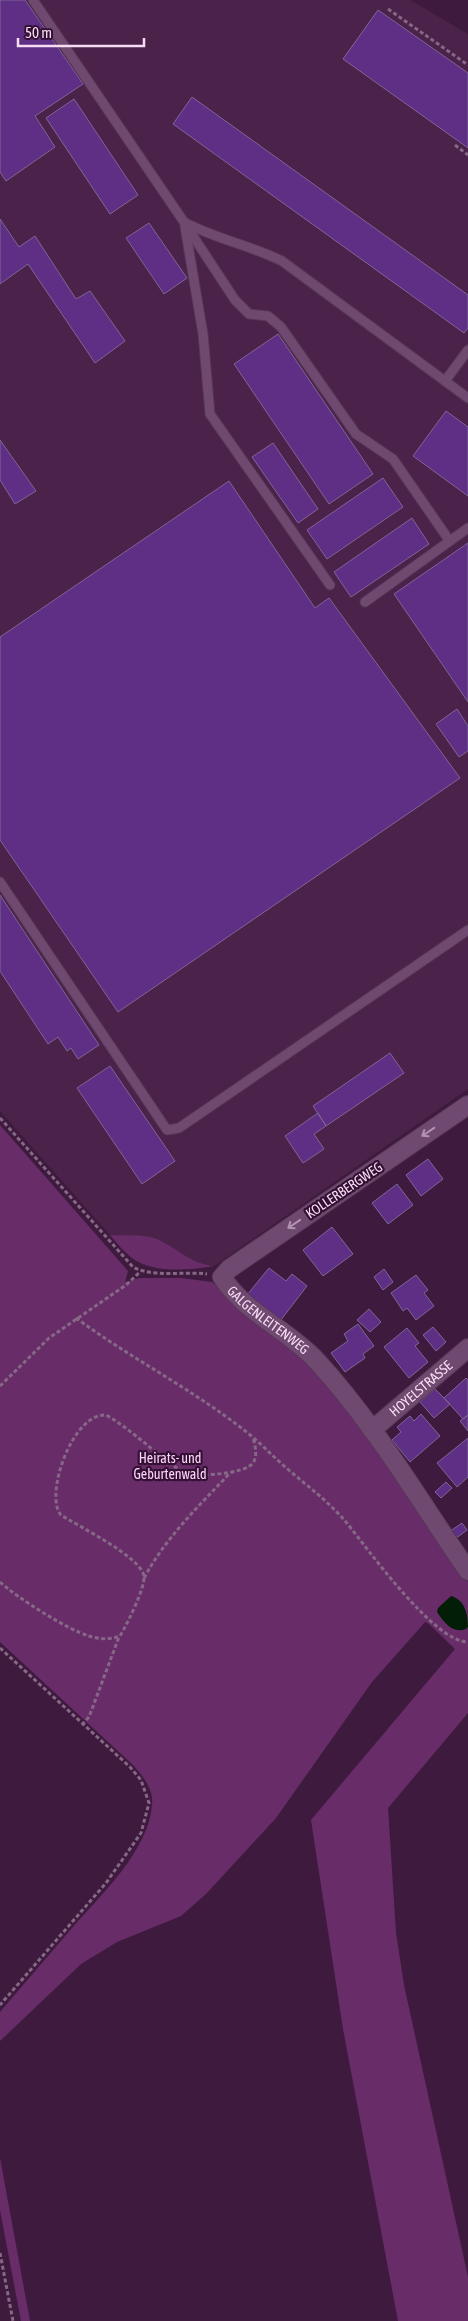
<svg xmlns="http://www.w3.org/2000/svg" width="468" height="2321" font-family="'Asap Condensed',sans-serif">
  <style>
    .built { fill: #4a224a }
    .green { fill: #682d68 }
    .water { fill: #021e07 }
    .building { fill: #5f2e85; stroke: #7e6695 }
    .lines { fill: none; stroke-linecap: round; stroke-linejoin: round }
    .service-casing { stroke: #563857; stroke-width: 11 }
    .minor-casing { stroke: #563857; stroke-width: 20 }
    .path { stroke: #866886; stroke-width: 3; stroke-dasharray: 4 2.5; stroke-linecap: butt }
    .service { stroke: #704970; stroke-width: 9 }
    .minor { stroke: #704970; stroke-width: 18 }
    .oneway { stroke: #b294b2 }
    .labels { text-anchor: middle; dominant-baseline: central; stroke-width: 4.5; stroke-linejoin: round; paint-order: stroke }
    .street-label { font-size: 14px; fill: #f5def4; stroke: #341134 }
    .park-label { font-size: 14px; fill: #fed5fd; stroke: #341134 }
  </style>
  <rect width="100%" height="100%" fill="#3e1b3e"/>
  <path class="built" d="M0,0H410L468,34V1089L214,1266L201,1265L189,1259L153,1238L110,1235L0,1111Z"/>
  <path class="green" d="M0,1125L128,1271L125,1282L140,1278H181L212,1282L305,1356L368,1434L468,1582V1713L388,1808L396,1933L404,1985L468,2277V2321H398L343,2029L311,1820L455,1649L428,1623L425,1622L418,1630L372,1682L276,1818L206,1894L181,1916L117,1942L81,1964L0,2041V2012C24,1984 48,1956 72,1928C100,1896 149,1850 152,1805C154,1790 143,1776 133,1765L0,1642Z
    M110,1235C123,1236 141,1234 154,1238C176,1246 189,1264 214,1266C190,1270 153,1274 132,1258C124,1252 117,1243 110,1235Z
    M0,2158L30,2321H21L0,2210Z"/>
  <path class="water" d="M451,1596C465,1600 468,1614 468,1627L466,1629C452,1634 444,1622 437,1612L438,1608Z"/>
  <path class="building" d="M0,0H25L83,84L35,116L55,147L6,181L0,172Z
    M378,10L468,73V148L343,59Z
    M192,97L468,295V328L464,333L173,124Z
    M74,99L138,195L110,214L46,118Z
    M0,219L19,247L35,236L76,299L90,291L125,341L95,363L28,264L0,284Z
    M149,223L187,278L164,294L126,238Z
    M278,334L373,474L329,504L234,364Z
    M446,411L468,427V496L413,456Z
    M0,440L36,491L15,504L0,480Z
    M273,443L318,509L298,523L252,457Z
    M383,478L403,507L327,559L307,530Z
    M229,481L315,608L329,598L460,778L118,1012L0,840V637Z
    M412,518L429,544L351,597L334,572Z
    M468,543V702L394,594Z
    M457,709L468,726V751L459,757L436,724Z
    M0,895L99,1045L78,1059L71,1048L67,1051L58,1037L48,1044L0,971Z
    M390,1053L404,1073L326,1126L313,1106Z
    M110,1066L175,1161L142,1184L77,1088Z
    M318,1113L326,1126L314,1134L324,1149L303,1163L285,1136Z
    M428,1159L443,1179L421,1196L406,1175Z
    M397,1184L413,1205L388,1224L372,1203Z
    M332,1227L353,1254L323,1276L303,1250Z
    M269,1268L286,1281L292,1274L307,1286L280,1321L247,1295Z
    M384,1269L393,1282L383,1290L374,1277Z
    M416,1275L428,1290L424,1293L434,1306L416,1320L407,1308L403,1311L391,1293Z
    M369,1309L381,1322L370,1332L357,1320Z
    M358,1324L374,1346L363,1354L365,1358L345,1372L331,1353L348,1341L344,1334Z
    M433,1327L446,1342L436,1351L423,1335Z
    M407,1328L419,1343L415,1346L428,1362L409,1378L384,1347Z
    M466,1378L468,1380V1415L463,1419L444,1398Z
    M435,1389L450,1404L434,1418L420,1402Z
    M421,1414L440,1436L410,1462L392,1440L401,1432L397,1427L410,1416L414,1421Z
    M468,1415V1431L460,1421Z
    M468,1438V1477L457,1487L437,1463Z
    M446,1482L452,1488L441,1498L435,1492Z
    M462,1523L467,1530L455,1539L449,1532Z"/>
  <g class="lines">
    <defs>
      <path id="service" d="M33,0L184,222C215,239 250,245 282,261L468,398
        M185,224L235,300L249,314L268,316L281,327L356,434L393,459L449,540
        M185,227L203,334L210,414L330,585
        M445,381L468,350
        M365,602L468,528
        M0,882L167,1130L179,1128L468,930"/>
      <g id="minor">
        <path id="s1" d="M468,1105L229,1269L222,1277C244,1312 288,1330 316,1360C375,1424 419,1500 468,1571"/>
        <path id="s2" d="M372,1430L468,1348"/>
      </g>
    </defs>
    <use href="#service" class="service-casing"/>
    <use href="#minor" class="minor-casing"/>
    <path class="path" d="M388,9L468,65
      M455,145L468,155
      M0,1118L133,1267C154,1278 184,1271 207,1274
      M76,1318C129,1357 188,1387 240,1427C258,1440 273,1457 291,1472C310,1488 330,1503 346,1522C368,1549 434,1642 468,1642
      M0,1386L49,1338L126,1285L141,1271
      M144,1578C166,1537 199,1506 230,1473
      M0,1582C16,1597 68,1630 89,1636C99,1639 110,1640 120,1636C127,1624 145,1589 144,1576C141,1557 78,1526 61,1515C44,1496 72,1413 106,1415C134,1431 156,1455 183,1472C193,1478 246,1474 253,1463C258,1455 255,1446 253,1437
      M0,1648L130,1767L141,1780L149,1803L141,1833L106,1883L0,2005
      M82,1725L89,1717L119,1637
      M0,2253L13,2321"/>
    <use href="#service" class="service"/>
    <use href="#minor" class="minor"/>
  </g>
  <defs><path id="oneway-shaft" d="M-6 0H5M1.5-3L5.5 0L1.5 3" fill="none" stroke-width="1.6" stroke-linecap="round" stroke-linejoin="round" transform="scale(1.25)"/></defs>
  <g class="oneway">
    <use href="#oneway-shaft" transform="translate(428 1132) rotate(146)"/>
    <use href="#oneway-shaft" transform="translate(294 1224) rotate(146)"/>
  </g>
  <g class="labels">
    <g class="street-label">
      <text transform="translate(344 1190) rotate(-34)">KOLLERBERGWEG</text>
      <text stroke="none"><textPath href="#s1" startOffset="364">GALGENLEITENWEG</textPath></text>
      <text stroke="none"><textPath href="#s2" startOffset="64">HOYELSTRASSE</textPath></text>
    </g>
    <g class="park-label">
      <text x="170" y="1458">Heirats- und<tspan x="170" dy="16">Geburtenwald</tspan></text>
    </g>
  </g>
  <path d="M18 38v8h126v-8" fill="none" stroke="#f5def4" stroke-width="2.5"/>
  <text x="25" y="38" font-size="15" fill="#f5def4" stroke="#341134" stroke-width="4" paint-order="stroke">50 m</text>
</svg>
